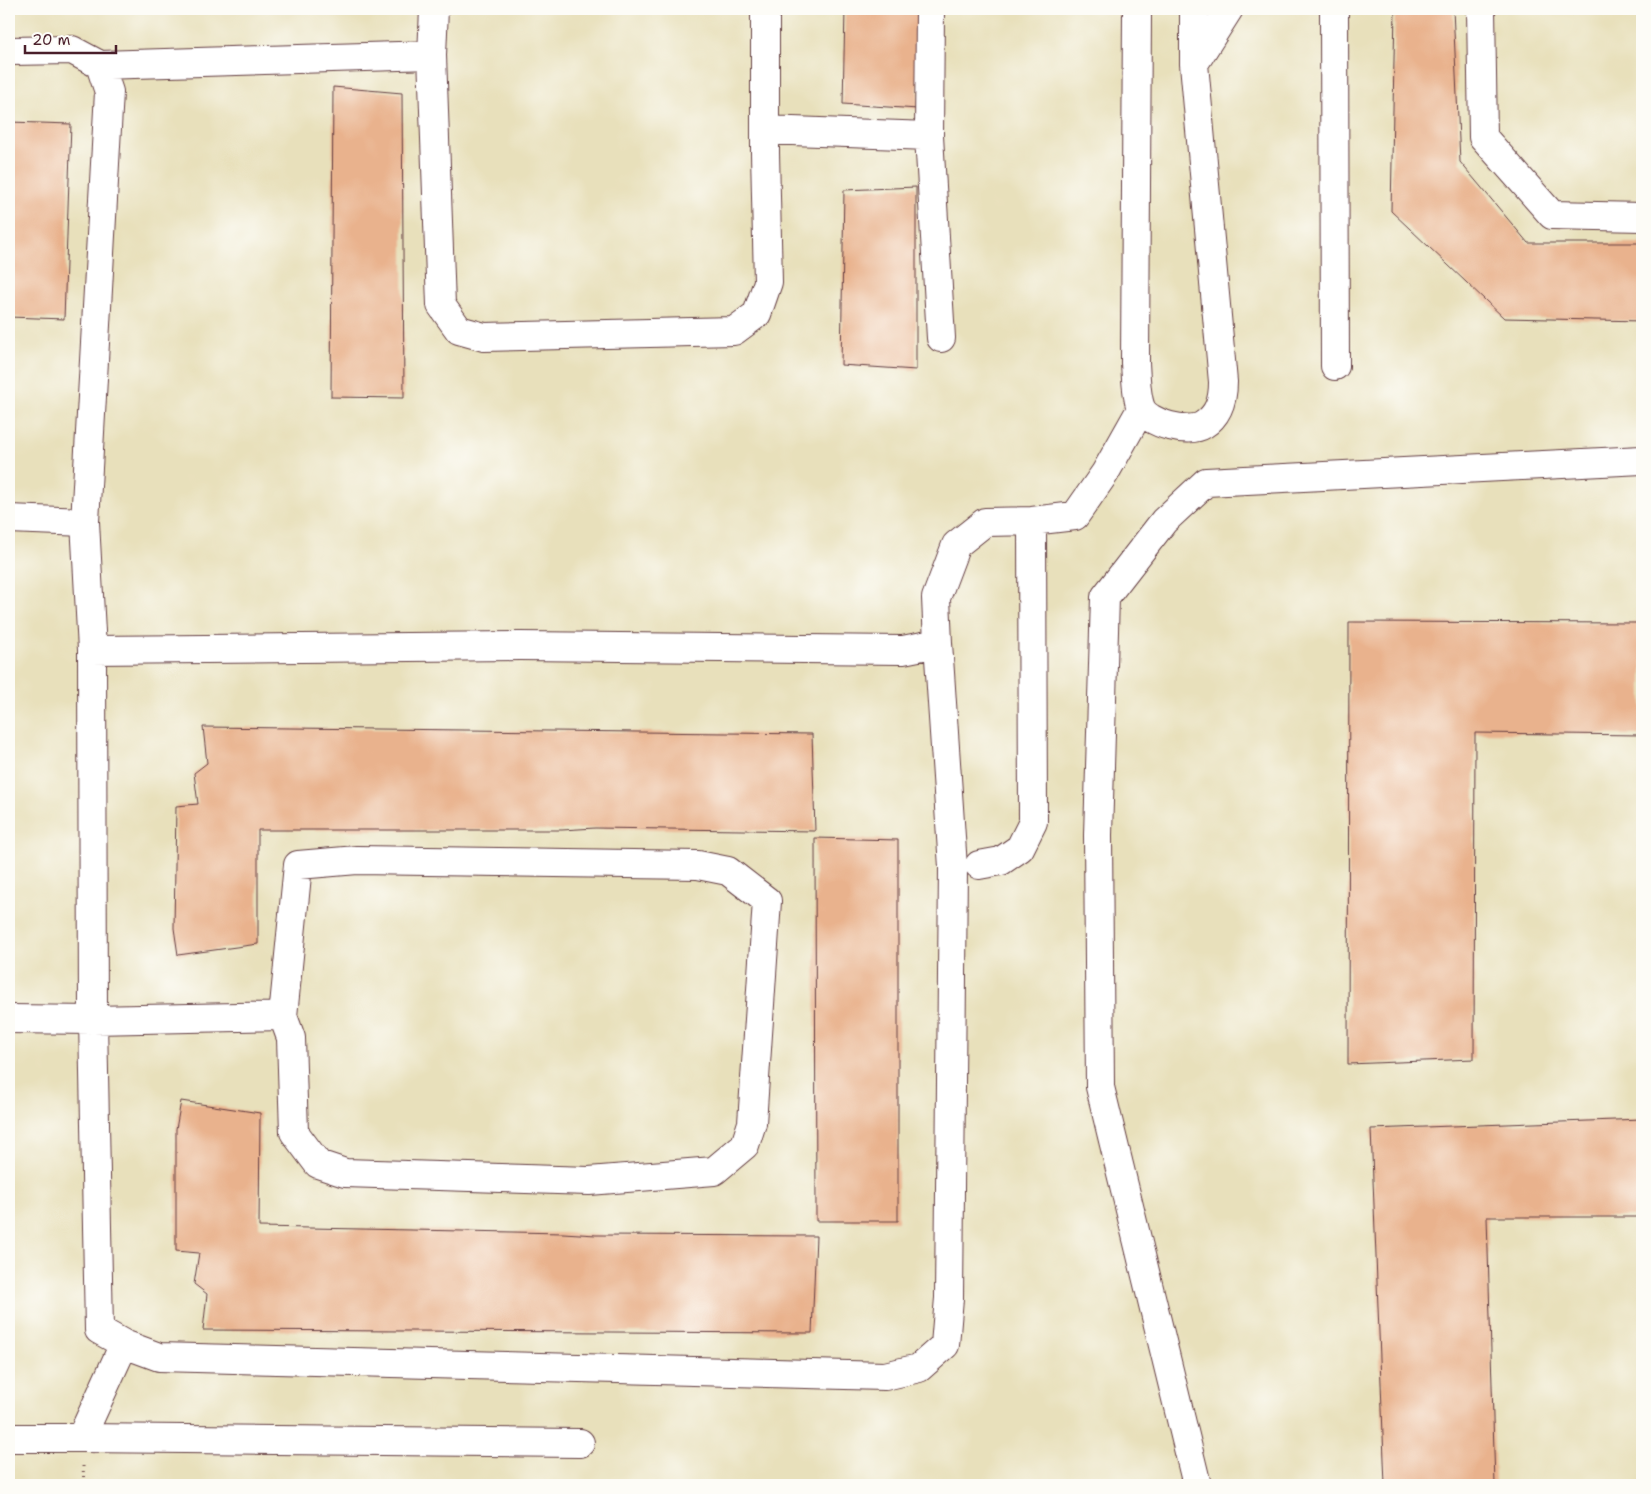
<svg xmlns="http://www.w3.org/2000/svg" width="1651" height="1494" font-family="'Shantell Sans',sans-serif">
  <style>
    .building { fill: #e9b28d }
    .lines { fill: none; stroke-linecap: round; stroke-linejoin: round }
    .minor-casing { stroke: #623c41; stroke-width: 30 }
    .path { stroke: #623c41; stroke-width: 3; stroke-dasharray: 1 4; stroke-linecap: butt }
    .minor { stroke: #fff; stroke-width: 28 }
  </style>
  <rect width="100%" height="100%" fill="#fdfcf7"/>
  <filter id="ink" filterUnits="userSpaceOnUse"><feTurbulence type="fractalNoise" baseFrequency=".02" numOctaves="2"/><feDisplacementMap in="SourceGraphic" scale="10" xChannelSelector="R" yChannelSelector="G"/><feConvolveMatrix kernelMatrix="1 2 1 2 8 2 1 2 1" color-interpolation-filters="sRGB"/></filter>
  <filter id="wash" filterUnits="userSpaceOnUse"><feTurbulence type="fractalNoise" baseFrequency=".0096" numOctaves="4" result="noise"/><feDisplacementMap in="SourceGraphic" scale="20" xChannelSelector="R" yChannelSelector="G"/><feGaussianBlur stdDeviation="1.12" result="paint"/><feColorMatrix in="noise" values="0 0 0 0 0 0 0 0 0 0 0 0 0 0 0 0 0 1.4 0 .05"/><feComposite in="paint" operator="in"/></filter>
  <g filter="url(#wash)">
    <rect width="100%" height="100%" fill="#e8e0bb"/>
    <g id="blocks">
      <path class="building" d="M845,9H918V109L843,104Z
        M1395,9H1453L1460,162L1528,243H1642V321L1504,318L1391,211Z
        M333,87L402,93L404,398L331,397Z
        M9,122L71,124L64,319L9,317Z
        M916,187V370L841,365L844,190Z
        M1349,622L1642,623V735L1475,733L1474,1059L1348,1064Z
        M203,727L812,734L815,831L595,828L562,830H258V944L178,955L174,928L176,806L198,804L194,773L207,763Z
        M815,838L898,840V1221H816Z
        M181,1101L260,1113L259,1227L563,1233L596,1235L816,1236L812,1333L203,1330L207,1294L194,1284L199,1253L176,1251V1129Z
        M1642,1119V1217H1487L1495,1485H1385L1371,1129Z"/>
    </g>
  </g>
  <g filter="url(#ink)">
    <use href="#blocks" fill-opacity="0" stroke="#623c41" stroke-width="1"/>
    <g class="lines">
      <defs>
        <path id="minor" d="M1137,9L1135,363C1136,376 1136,396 1141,408C1148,424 1189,434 1203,425C1219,415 1223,400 1223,382L1194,64V9
          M1334,9L1335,366
          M1481,9L1483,137L1552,215L1642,217
          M9,51L72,50L100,65L109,92L85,522
          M432,55L441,305L459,330L484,337L734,331L757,314L768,282L765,153V9
          M1194,64L1229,9
          M100,65L432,55L434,9
          M765,130L929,136L941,338
          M929,136L930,9
          M9,519L85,522L92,650L93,1020L99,1330L124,1344L159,1357L885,1376L919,1368L945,1345L949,1298L953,867L938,643
          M92,650L520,646L903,650L938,643L936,598L956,545L985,522L1032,521L1075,516L1105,473L1141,409
          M357,860L698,865L728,871L767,901L752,1123L745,1145L714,1171L589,1181L345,1173L318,1164L294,1132L291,1038L283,1016L298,865Z
          M979,865L1001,861L1020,848L1033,822L1032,521
          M9,1019L93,1020L283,1016
          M9,1438H81L124,1344
          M81,1438L580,1443
          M1197,1485L1100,1087L1098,835L1105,597L1164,521L1206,482L1642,460"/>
      </defs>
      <use href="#minor" class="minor-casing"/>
      <path class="path" d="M83,1466L84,1485"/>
      <use href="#minor" class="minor"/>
    </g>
  </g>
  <rect width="1651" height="1494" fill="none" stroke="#fdfcf7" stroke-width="30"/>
  <path d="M25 45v8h91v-8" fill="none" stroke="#4a1f2b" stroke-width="2.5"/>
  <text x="32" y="45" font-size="15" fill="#4a1f2b" stroke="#fdfcf7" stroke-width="4" paint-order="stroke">20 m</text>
</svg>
